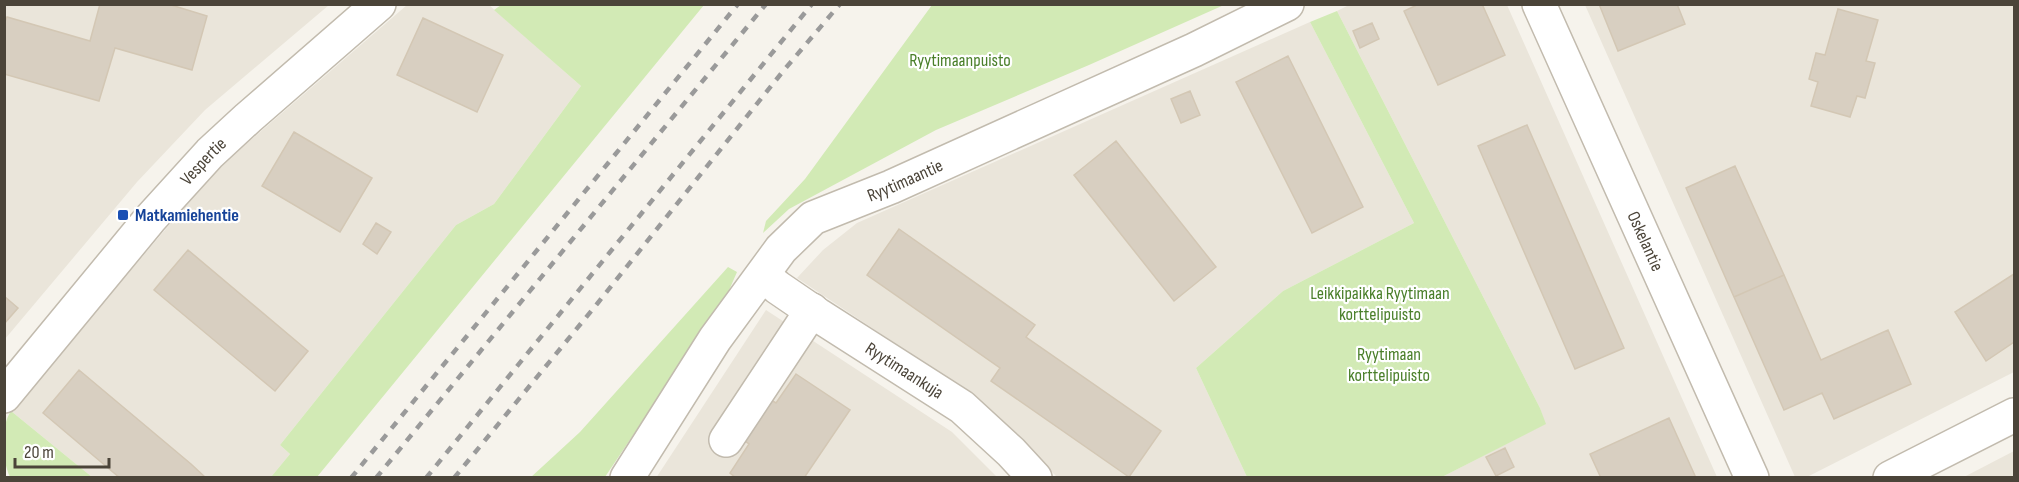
<svg xmlns="http://www.w3.org/2000/svg" width="2019" height="482" font-family="'Sofia Sans Condensed',sans-serif">
  <style>
    .residential { fill: #eae5da }
    .green { fill: #d2eab5 }
    .building { fill: #d8cfc1; stroke: #d3c7b4; stroke-width: 1.5 }
    .lines { fill: none; stroke-linecap: round; stroke-linejoin: round }
    .minor-casing { stroke: #c2bbae; stroke-width: 36 }
    .minor { stroke: #fff; stroke-width: 33 }
    .rail { stroke: #9a9a9a; stroke-width: 4.5; stroke-dasharray: 8 8; stroke-linecap: butt }
    .transit-dot { fill: #1a4fb4; stroke: #fff; stroke-width: 2 }
    .labels { text-anchor: middle; dominant-baseline: central; stroke-width: 4.5; stroke-linejoin: round; paint-order: stroke }
    .park-label { font-size: 18px; fill: #4a7f2a; stroke: #fff }
    .street-label { font-size: 18px; fill: #4b4439; stroke: #fff }
    .transit-label { font-size: 18px; font-weight: bold; fill: #164399; stroke: #fff; text-anchor: start }
  </style>
  <rect width="100%" height="100%" fill="#f6f3ec"/>
  <path class="residential" d="M1351,4L1507,5L1717,477H1442L1545,424L1540,408L1337,11Z
    M5,5H329L205,110L137,182L5,339Z
    M407,5H489L581,86L494,204L456,225L280,445L290,454L271,477H92L11,411L216,170Z
    M1585,5H2014V372L1807,477H1795Z
    M1310,22L1414,223L1283,291L1196,368L1247,477H1057L980,400L797,278L823,250L857,223Z
    M766,310L952,432L997,477L656,478Z
    M2014,451V477H1964Z"/>
  <path class="green" d="M501,5H704L317,477H271L290,454L280,445L456,225L494,204L581,86L494,10Z
    M932,5V4L1224,5L1089,65L936,130L789,209L763,233L766,221L805,179Z
    M1337,11L1540,408L1546,424L1442,477H1247L1196,368L1283,291L1414,223L1310,22Z
    M728,267L737,272L727,295L605,477L530,478L580,432Z
    M11,411L92,477H10C2,460 0,427 11,411Z"/>
  <path class="building" d="M100,4H168L207,16L192,70L115,48L99,101L4,74V24L7,17L90,41Z
    M1419,4H1482L1505,55L1438,85L1404,11Z
    M1599,4H1677L1685,24L1618,51Z
    M1838,9L1878,20L1866,61L1875,63L1865,98L1857,96L1850,117L1811,106L1818,82L1809,79L1816,53L1825,55Z
    M423,18L503,55L477,112L397,75Z
    M1372,23L1379,39L1360,48L1353,31Z
    M1288,56L1363,207L1312,233L1236,82Z
    M1190,91L1200,115L1181,123L1171,99Z
    M1527,125L1624,348L1575,369L1478,146Z
    M294,132L372,178L340,232L262,186Z
    M1116,141L1216,267L1174,301L1074,175Z
    M1735,166L1784,275L1734,297L1686,188Z
    M376,223L391,232L377,254L363,244Z
    M899,229L1035,325L1026,337L1161,431L1129,477L991,381L1000,368L867,275Z
    M188,250L308,351L275,391L154,290Z
    M2014,274V342L1986,361L1955,312Z
    M1784,275L1821,360L1888,330L1911,384L1834,419L1822,393L1784,410L1734,297Z
    M4,296L18,308L4,324Z
    M79,370L191,464L206,478H120L43,413Z
    M796,374L850,410L804,478H736L730,473L749,444L742,439L768,398L776,403Z
    M1669,418L1696,478H1601L1590,454Z
    M1505,448L1514,467L1496,476L1486,457Z"/>
  <g class="lines">
    <defs>
      <g id="minor">
        <path id="s1" d="M1539,4L1752,478"/>
        <path id="s2" d="M764,275L777,287L818,315L962,407L1011,452L1035,478"/>
        <path id="s3" d="M4,396L150,219L210,153L248,118L379,4"/>
        <path d="M726,440L812,310"/>
        <path id="s4" d="M627,478L715,339L781,249L813,218L891,187L1194,50L1287,4"/>
        <path d="M1890,478L2014,415"/>
      </g>
    </defs>
    <use href="#minor" class="minor-casing"/>
    <use href="#minor" class="minor"/>
    <path class="rail" d="M351,478L738,4
      M376,478L766,4
      M426,478L812,4
      M454,478L597,304L784,70L840,4"/>
  </g>
  <rect class="transit-dot" x="117" y="209" width="12" height="12" rx="3"/>
  <g class="labels">
    <g class="park-label">
      <text x="960" y="60">Ryytimaanpuisto</text>
      <text x="1380" y="293">Leikkipaikka Ryytimaan<tspan x="1380" dy="21">korttelipuisto</tspan></text>
      <text x="1389" y="354">Ryytimaan<tspan x="1389" dy="21">korttelipuisto</tspan></text>
    </g>
    <g class="street-label">
      <text stroke="none"><textPath href="#s3" startOffset="308">Vespertie</textPath></text>
      <text stroke="none"><textPath href="#s4" startOffset="420">Ryytimaantie</textPath></text>
      <text stroke="none"><textPath href="#s1" startOffset="260">Oskelantie</textPath></text>
      <text stroke="none"><textPath href="#s2" startOffset="170">Ryytimaankuja</textPath></text>
    </g>
    <g class="transit-label">
      <text x="135" y="215">Matkamiehentie</text>
    </g>
  </g>
  <rect width="2019" height="482" fill="none" stroke="#4b4439" stroke-width="12"/>
  <path d="M15 458v9h94v-9" fill="none" stroke="#4b4439" stroke-width="3"/>
  <text x="24" y="458" font-size="18" fill="#4b4439" stroke="#ffffff" stroke-width="4.5" paint-order="stroke">20 m</text>
</svg>
